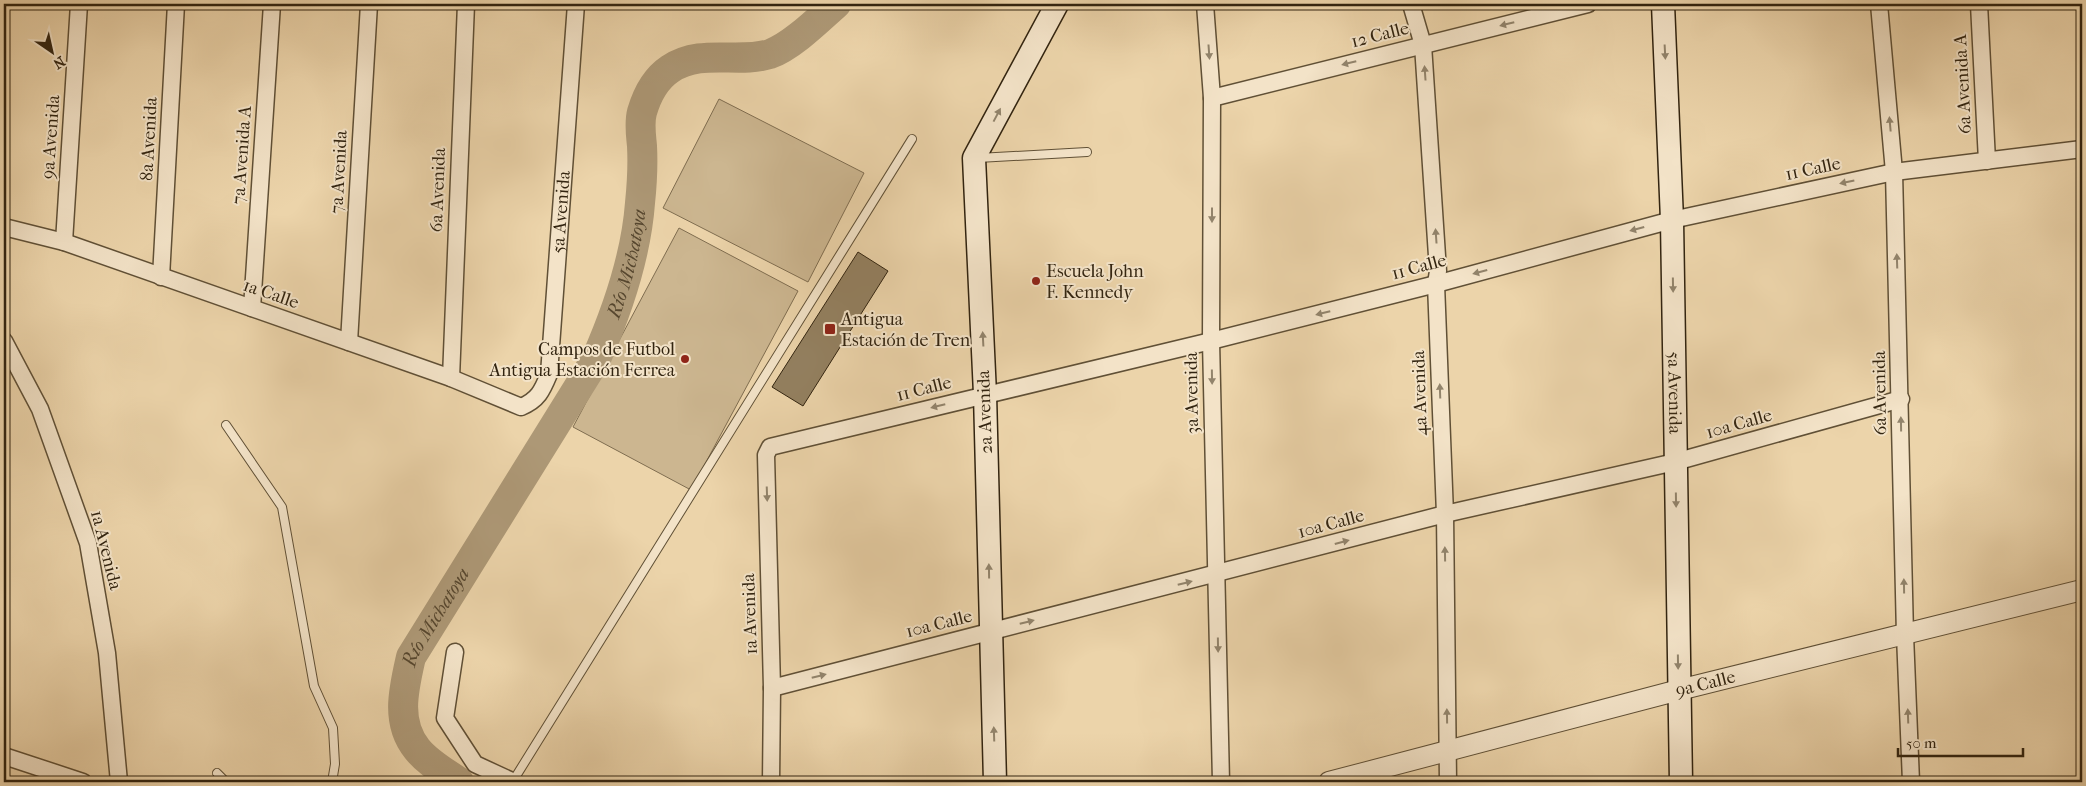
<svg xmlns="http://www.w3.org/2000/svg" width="2086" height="786" font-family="'IM FELL French Canon',serif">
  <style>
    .green { fill: #ccb690; stroke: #7f6d50 }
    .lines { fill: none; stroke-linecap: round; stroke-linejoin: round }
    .river { stroke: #ad9876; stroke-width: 30 }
    .building { fill: #938060; stroke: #322410 }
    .service-casing { stroke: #605036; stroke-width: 10 }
    .minor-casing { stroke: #605036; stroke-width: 19 }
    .tertiary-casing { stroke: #605036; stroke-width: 22 }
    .secondary-casing { stroke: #322410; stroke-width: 25 }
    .service { stroke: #f3e3c8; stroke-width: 8 }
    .minor { stroke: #f3e3c8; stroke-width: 16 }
    .tertiary { stroke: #f3e3c8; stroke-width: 20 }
    .secondary { stroke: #f3e3c8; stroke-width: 22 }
    .oneway { fill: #92846c }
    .poi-dot { fill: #8f2418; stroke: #f3e3c8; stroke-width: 2 }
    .labels { text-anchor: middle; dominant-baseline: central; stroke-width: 4; stroke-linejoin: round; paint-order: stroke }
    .street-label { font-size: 18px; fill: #322410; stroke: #f3e3c8 }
    .poi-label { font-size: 18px; fill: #322410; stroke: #f3e3c8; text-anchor: start }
    .water-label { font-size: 19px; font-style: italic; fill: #57472f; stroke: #f3e3c8 }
  </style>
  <rect width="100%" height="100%" fill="#ecd4aa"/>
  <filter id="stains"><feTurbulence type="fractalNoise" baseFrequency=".004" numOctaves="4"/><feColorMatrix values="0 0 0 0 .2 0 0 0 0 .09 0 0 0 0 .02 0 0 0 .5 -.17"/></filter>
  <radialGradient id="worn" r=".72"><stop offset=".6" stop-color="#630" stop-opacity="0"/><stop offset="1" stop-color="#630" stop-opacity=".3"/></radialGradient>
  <path class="green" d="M719,99L864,173L808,282L663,208Z
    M679,228L798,291L691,490L573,427Z"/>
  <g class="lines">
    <path class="river" id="s1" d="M459,782C445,772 428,763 417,749C395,722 404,688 411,657L596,359C618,309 636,257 640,203C642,184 643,165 642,146C641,135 639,123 642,112C647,95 655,79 670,69C702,48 737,64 770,54C792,46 818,20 836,4"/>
  </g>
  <path class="building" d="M858,252L888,271L803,406L772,387Z"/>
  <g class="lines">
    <defs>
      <path id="service" d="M978,158L1087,152
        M226,425L282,507L314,686L333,728L335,764L332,782
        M217,773L226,782
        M513,781L912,139"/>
      <g id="minor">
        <path d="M1205,4L1212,98L1211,341L1221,782"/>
        <path d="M1411,4L1423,45L1438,271L1436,284L1445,514L1448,782"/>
        <path d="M1879,4L1894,172L1905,635L1911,782"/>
        <path d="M1979,4L1987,161"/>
        <path d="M1212,98L1588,4"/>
        <path id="s2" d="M4,227L64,242L451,378L521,407C538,400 542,391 549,374L576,4"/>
        <path d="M64,242L79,4"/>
        <path d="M161,277L176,4"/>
        <path d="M252,308L272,4"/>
        <path d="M4,341L40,409L88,543L107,653L119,782"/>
        <path d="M349,342L369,4"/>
        <path d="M451,378L466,4"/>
        <path d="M455,652L445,718L475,764L514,782"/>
        <path d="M772,688L1445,514L1675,462L1901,399"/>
        <path d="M4,756L83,782"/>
        <path d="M771,782L772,688L766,455L770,447L1211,341L1436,284L1672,220L1894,172L2082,149"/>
      </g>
      <g id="tertiary">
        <path id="s3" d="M1329,782L1679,690L2082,590"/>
      </g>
      <g id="secondary">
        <path id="s4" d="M1663,4L1672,220L1681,782"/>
        <path d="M995,782L985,394L974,158L1057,4"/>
      </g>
    </defs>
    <use href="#service" class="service-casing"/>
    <use href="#minor" class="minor-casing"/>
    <use href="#tertiary" class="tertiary-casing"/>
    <use href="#secondary" class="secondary-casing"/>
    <use href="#service" class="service"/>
    <use href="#minor" class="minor"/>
    <use href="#tertiary" class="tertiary"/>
    <use href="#secondary" class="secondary"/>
  </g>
  <defs><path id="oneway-solid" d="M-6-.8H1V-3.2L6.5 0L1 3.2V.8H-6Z" transform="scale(1.25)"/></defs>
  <g class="oneway">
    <use href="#oneway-solid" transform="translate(1507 24) rotate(166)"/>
    <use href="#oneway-solid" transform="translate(1209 52) rotate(86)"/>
    <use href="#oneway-solid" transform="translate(1665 52) rotate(87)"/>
    <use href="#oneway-solid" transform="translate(1349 63) rotate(166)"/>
    <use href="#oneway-solid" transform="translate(1425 73) rotate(-94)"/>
    <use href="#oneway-solid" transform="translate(997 115) rotate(-62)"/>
    <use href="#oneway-solid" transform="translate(1890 124) rotate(-95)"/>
    <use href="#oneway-solid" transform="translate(1847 182) rotate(168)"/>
    <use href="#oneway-solid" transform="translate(1212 215) rotate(90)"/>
    <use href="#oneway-solid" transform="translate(1637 229) rotate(165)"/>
    <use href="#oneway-solid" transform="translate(1436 236) rotate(-94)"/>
    <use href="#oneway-solid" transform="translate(1897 261) rotate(-92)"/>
    <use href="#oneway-solid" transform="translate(1480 272) rotate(165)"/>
    <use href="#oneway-solid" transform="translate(1673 285) rotate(89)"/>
    <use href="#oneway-solid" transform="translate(1323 313) rotate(166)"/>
    <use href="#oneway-solid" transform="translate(983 339) rotate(-93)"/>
    <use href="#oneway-solid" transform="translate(1212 377) rotate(89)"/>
    <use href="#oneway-solid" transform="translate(1440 391) rotate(-92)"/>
    <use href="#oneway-solid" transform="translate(938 406) rotate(166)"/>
    <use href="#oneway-solid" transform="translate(1901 424) rotate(-91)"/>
    <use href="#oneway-solid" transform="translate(767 494) rotate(88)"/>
    <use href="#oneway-solid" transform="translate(1676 500) rotate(89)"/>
    <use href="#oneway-solid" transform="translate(1342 542) rotate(-15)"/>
    <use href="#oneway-solid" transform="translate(1445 554) rotate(-91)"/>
    <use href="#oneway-solid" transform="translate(989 571) rotate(-91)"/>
    <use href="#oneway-solid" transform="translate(1185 583) rotate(-14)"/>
    <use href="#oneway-solid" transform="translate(1904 586) rotate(-91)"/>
    <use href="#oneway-solid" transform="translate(1027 622) rotate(-14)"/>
    <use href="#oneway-solid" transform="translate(1218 645) rotate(89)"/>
    <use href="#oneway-solid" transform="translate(1678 662) rotate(89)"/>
    <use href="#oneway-solid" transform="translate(819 676) rotate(-14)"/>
    <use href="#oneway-solid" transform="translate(1447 716) rotate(-91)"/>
    <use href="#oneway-solid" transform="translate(1908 716) rotate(-92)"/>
    <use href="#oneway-solid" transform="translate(994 734) rotate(-92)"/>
  </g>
  <g class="poi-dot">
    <circle cx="1036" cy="281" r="5"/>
    <rect x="824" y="323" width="12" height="12" rx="2.5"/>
    <circle cx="685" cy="359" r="5"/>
  </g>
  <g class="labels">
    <g class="street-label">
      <text transform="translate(1380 35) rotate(-14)">12 Calle</text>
      <text transform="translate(1963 84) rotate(-93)">6a Avenida A</text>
      <text transform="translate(51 137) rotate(-86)">9a Avenida</text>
      <text transform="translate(149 139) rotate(-87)">8a Avenida</text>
      <text transform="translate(242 155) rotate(-86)">7a Avenida A</text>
      <text transform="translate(1813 169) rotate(-12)">11 Calle</text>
      <text transform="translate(339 172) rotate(-87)">7a Avenida</text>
      <text transform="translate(438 190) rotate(-88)">6a Avenida</text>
      <text stroke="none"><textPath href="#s2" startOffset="755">5a Avenida</textPath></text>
      <text transform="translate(1419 267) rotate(-15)">11 Calle</text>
      <text transform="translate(271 294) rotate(19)">1a Calle</text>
      <text transform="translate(924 389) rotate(-14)">11 Calle</text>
      <text transform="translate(1192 393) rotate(-91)">3a Avenida</text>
      <text transform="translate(1420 393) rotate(-92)">4a Avenida</text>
      <text stroke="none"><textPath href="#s4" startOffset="389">5a Avenida</textPath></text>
      <text transform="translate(1880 393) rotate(-91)">6a Avenida</text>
      <text transform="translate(985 412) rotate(-92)">2a Avenida</text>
      <text transform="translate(1739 424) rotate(-16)">10a Calle</text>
      <text transform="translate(1331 524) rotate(-15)">10a Calle</text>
      <text transform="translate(106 550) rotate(76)">1a Avenida</text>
      <text transform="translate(750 614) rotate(-92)">1a Avenida</text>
      <text transform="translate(939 624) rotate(-14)">10a Calle</text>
      <text stroke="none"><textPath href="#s3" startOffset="389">9a Calle</textPath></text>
    </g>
    <g class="poi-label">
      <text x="1046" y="271">Escuela John<tspan x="1046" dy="21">F. Kennedy</tspan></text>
      <text x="841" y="319">Antigua<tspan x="841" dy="21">Estación de Tren</tspan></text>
      <text x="675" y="349" text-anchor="end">Campos de Futbol<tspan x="675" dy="21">Antigua Estación Ferrea</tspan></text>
    </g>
    <g class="water-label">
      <text stroke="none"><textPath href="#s1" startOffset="601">Río Michatoya</textPath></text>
      <text stroke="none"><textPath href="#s1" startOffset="196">Río Michatoya</textPath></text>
    </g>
  </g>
  <rect width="2086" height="786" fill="none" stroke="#ecd4aa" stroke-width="20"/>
  <rect x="5" y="5" width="2076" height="776" fill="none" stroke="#322410" stroke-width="2.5"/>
  <rect x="10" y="10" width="2066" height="766" fill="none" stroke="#322410"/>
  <g transform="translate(52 52) rotate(146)" stroke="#f3e3c8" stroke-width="4" paint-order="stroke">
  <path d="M0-4L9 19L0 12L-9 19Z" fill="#322410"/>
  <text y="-8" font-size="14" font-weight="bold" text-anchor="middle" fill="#322410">N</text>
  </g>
  <path d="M1898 748v8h125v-8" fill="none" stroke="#322410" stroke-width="2.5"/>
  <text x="1906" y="748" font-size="15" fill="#322410" stroke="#f3e3c8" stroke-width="4" paint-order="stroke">50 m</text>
  <rect width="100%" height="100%" filter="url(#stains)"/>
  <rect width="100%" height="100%" fill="url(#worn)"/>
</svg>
